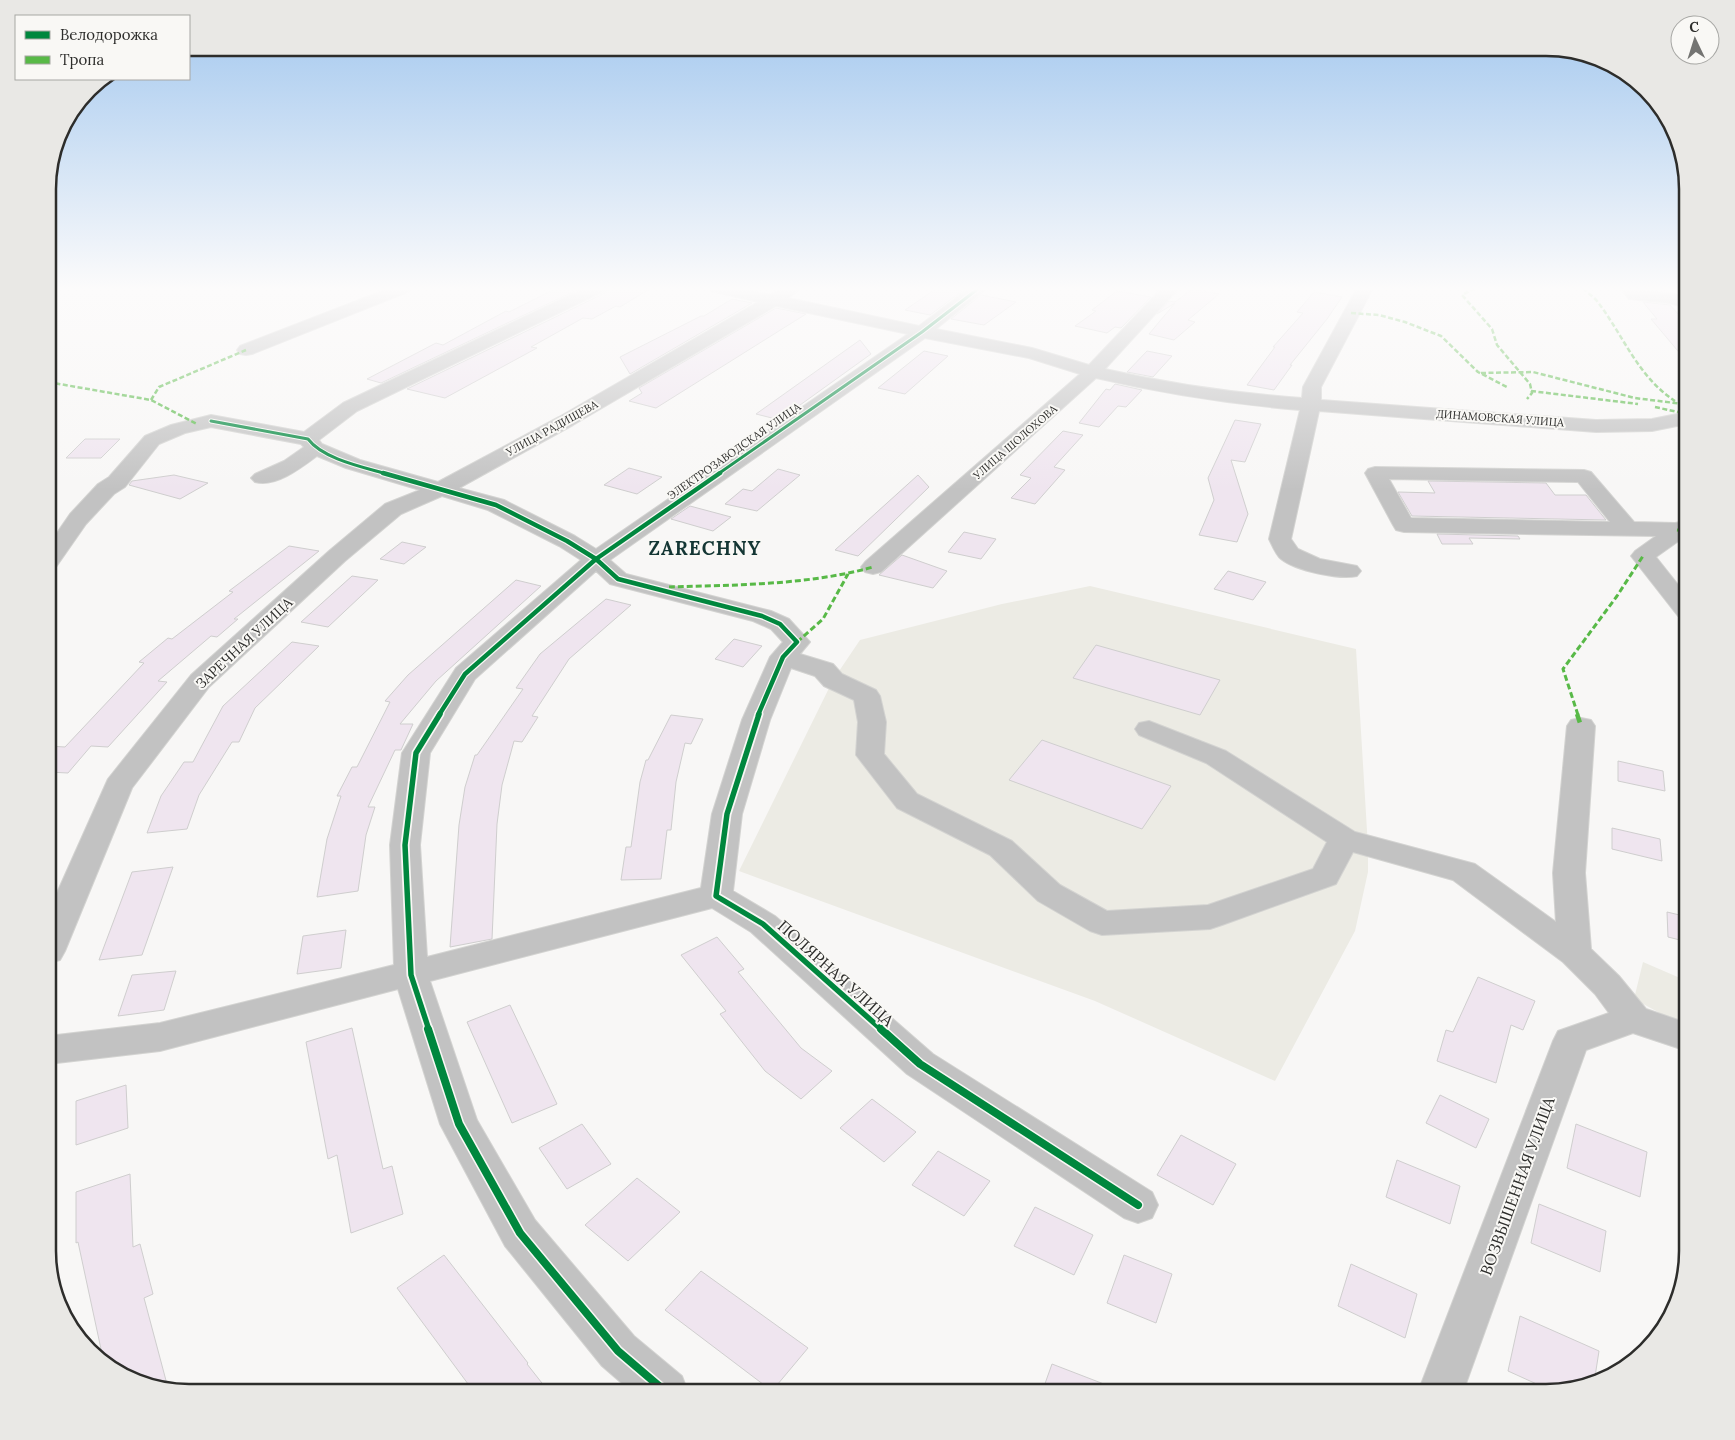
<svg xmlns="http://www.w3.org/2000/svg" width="1735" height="1440" font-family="Lora,serif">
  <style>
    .built { fill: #ecebe4 }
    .building { fill: #efe5ef; stroke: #cfcece }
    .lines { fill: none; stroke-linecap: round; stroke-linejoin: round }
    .minor-casing { stroke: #d3d3d1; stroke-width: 2 }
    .minor { fill: #c2c2c2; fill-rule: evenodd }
    .quiet-far2 { stroke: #58b947; stroke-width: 2.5; stroke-dasharray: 5 2.5; stroke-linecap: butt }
    .quiet-far1 { stroke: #58b947; stroke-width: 3; stroke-dasharray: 6 3; stroke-linecap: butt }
    .quiet { stroke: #58b947; stroke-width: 4.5; stroke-dasharray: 9 4.5; stroke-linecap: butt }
    .cycleway-far3-casing { stroke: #f9f8f5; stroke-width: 5 }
    .cycleway-far2-casing { stroke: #f9f8f5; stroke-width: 7 }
    .cycleway-far1-casing { stroke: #f9f8f5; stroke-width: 9 }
    .cycleway-casing { stroke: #f9f8f5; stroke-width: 11 }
    .cycleway-far3 { stroke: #00873e; stroke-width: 3 }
    .cycleway-far2 { stroke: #00873e; stroke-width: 4.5 }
    .cycleway-far1 { stroke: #00873e; stroke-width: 5.5 }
    .cycleway { stroke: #00873e; stroke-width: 8 }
    .labels { text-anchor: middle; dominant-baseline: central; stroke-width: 4; stroke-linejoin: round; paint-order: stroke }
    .far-street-label { font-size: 11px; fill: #2d2d2b; stroke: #f9f8f5 }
    .street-label { font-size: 14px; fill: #2d2d2b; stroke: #f9f8f5 }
    .near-street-label { font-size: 16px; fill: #2d2d2b; stroke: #f9f8f5 }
    .district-label { font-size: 19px; font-weight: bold; letter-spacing: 1px; fill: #143634; stroke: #f9f8f5 }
    .rim { fill: none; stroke: #2d2d2b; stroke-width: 2.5 }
  </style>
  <rect width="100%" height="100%" fill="#f8f7f6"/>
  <path class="built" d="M1090,586L1356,649L1368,847V872L1355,931L1275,1081L1095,1001L739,871L833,680L860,640L1002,604Z
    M1643,962L1687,981V1024L1669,1018L1634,999Z"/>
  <path class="building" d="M557,288H581L381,383L367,379L436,343L443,345L506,311L509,312Z
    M608,288H651L620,307L616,306L592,319L583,318L531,347L537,348L445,398L407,389L605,293Z
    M937,288L962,291L930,315L905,310Z
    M1192,289L1219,294L1188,320L1195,322L1174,340L1149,334L1175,303L1157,314L1169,301L1175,302Z
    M1117,291L1151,297L1121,328L1115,327L1107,333L1075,326L1096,311L1092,310Z
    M1314,292L1342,297L1327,319L1290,365H1292L1274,390L1247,385L1275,347H1273L1303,313L1297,312Z
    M981,295L1016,302L984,325L951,319Z
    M732,299L752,303L630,374L620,357L701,316H704Z
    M1643,302L1670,305L1688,325V363L1651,319H1657Z
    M776,308L806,314L656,408L629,401L642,393L639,388Z
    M860,340L871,354L782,418L780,420L756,414Z
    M924,351L948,356L905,394L878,388Z
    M1147,351L1172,356L1153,377L1127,372Z
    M1115,384L1142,390L1126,407L1118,406L1099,427L1079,423L1106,389L1110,390Z
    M1235,420L1261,424L1245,462L1231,460L1248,514L1237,542L1199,535L1214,500L1208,478Z
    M1063,431L1083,435L1054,467L1065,470L1035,504L1011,498L1031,478L1020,475Z
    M85,439H120L101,458H66Z
    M629,468L662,477L637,494L604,485Z
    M778,469L800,475L757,511L725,504L743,489L752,491Z
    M174,475L208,483L180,499L129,485L132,481Z
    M918,475L929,487L858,556L835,550Z
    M1428,481L1546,483L1555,495H1586L1606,520L1412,516L1398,492L1435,493Z
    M690,506L731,517L713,531L671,519Z
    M964,532L996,539L981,559L948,552Z
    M1437,534L1518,536L1520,539L1469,538L1473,544H1442Z
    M402,542L426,547L404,564L380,559Z
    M289,546L319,551L234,619H238L217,637L211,636L158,681L167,682L108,747L91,746L68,773L48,772V746L65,747L144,663L139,662L168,638L172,639L233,592L229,591Z
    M902,555L947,571L933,588L879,575Z
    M1228,571L1266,582L1253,600L1214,589Z
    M352,576L378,580L328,627L301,622Z
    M516,580L541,586L436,681L400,724H413L401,750H395L368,807H375L366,835L358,891L317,897L327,839L341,796H337L352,767H357L390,702L385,701L408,675Z
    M606,599L631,605L569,659L532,716L538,717L522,742L514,741L502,785L497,824L492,939L450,947L459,825L465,787L475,755H477L523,689L516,688L540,654Z
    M734,639L762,646L743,667L715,659Z
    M292,642L319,646L255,708L239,742H232L199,795L187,829L147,833L161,796L184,762H193L223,706Z
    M1096,645L1220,680L1200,715L1073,678Z
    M671,715L703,719L691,744L685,743L676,782L671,830H667L661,879L621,880L626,847H631L640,782L646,760H648Z
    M1042,740L1171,786L1142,829L1009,780Z
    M1618,761L1663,771L1665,791L1618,781Z
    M1612,828L1660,839L1662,861L1612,849Z
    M173,867L142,955L99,960L132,872Z
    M1667,912L1688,917V942L1668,937Z
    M346,930L341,968L297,974L303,936Z
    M717,937L744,969L738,972L801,1048L832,1071L801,1099L765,1071L720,1014L726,1011L681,955Z
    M176,971L164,1010L118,1016L132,975Z
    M1478,977L1535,1001L1523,1030L1511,1025L1496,1083L1437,1061L1446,1030L1453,1032Z
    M510,1005L557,1104L512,1123L467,1022Z
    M352,1028L383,1169L392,1166L403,1214L351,1233L337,1155L328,1159L306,1042Z
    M126,1085L128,1128L76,1145V1101Z
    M1440,1095L1489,1119L1476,1148L1426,1123Z
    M872,1099L916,1132L884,1162L840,1128Z
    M582,1124L611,1164L567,1189L539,1148Z
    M1576,1124L1647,1152L1640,1197L1567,1168Z
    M1181,1135L1236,1164L1213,1205L1157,1175Z
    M938,1151L990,1181L964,1216L912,1185Z
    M1397,1160L1460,1186L1450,1224L1386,1197Z
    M130,1174L133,1247L140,1244L153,1294L144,1298L168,1388L135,1382L104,1363L78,1242L76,1243V1192Z
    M637,1178L680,1212L628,1261L585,1225Z
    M1539,1204L1606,1231L1600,1272L1531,1243Z
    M1035,1207L1093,1235L1074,1275L1014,1246Z
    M444,1255L528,1363L527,1364L549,1392H474L397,1288Z
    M1124,1255L1172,1274L1156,1323L1107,1303Z
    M1351,1264L1417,1294L1405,1338L1338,1306Z
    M701,1271L808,1348L772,1391L665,1310Z
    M1520,1316L1599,1351L1594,1383L1552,1391L1508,1371Z
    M1052,1364L1122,1391L1121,1392H1042Z"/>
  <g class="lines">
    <defs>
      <path id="minor" d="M48,288H58L56,291L48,294Z
        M390,288H412L410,291L252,354L246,355L240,354L237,350L240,346Z
        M585,288H606L604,291L357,411L319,440L322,444L360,460L438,482L559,417L758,302L711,291L709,288H740L771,295L782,288H802L788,298L919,326L969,288H987L936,329L1032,348L1089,365L1162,288H1179L1105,369C1170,384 1235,393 1302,398L1303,387L1357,288H1373L1321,387V400L1596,420L1652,419L1687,412V424L1652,431L1596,432L1319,411L1291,539L1298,549L1320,559L1357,566L1361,571L1357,576C1340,580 1296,571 1281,559C1276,555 1272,545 1269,539L1300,410C1230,404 1165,394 1096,378L881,572L873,574L865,572L861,567L865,562L1080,374L1029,358L925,338L610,560L626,574L771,611L789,619L810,642L800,654L833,664L842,674L876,690L880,696L886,722L884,754L917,794L1012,841L1060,885L1107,911L1208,905L1313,869L1327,842L1206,763L1139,735L1135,729L1139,723L1149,721L1226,751L1355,832L1475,864L1556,922L1553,873L1567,726L1571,720L1581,718L1591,720L1595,726L1585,873L1591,949L1619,976L1646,1009L1687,1023V1051L1633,1033L1586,1050L1463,1392H1418L1553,1041L1558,1031L1609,1013L1595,994L1563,962L1453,880L1353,852L1336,884L1222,925L1210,929L1102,935L1090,931L1038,901L990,855L897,808L856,755L858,722L854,700L824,686L815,676L791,668L770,720L742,814L733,891L775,916L933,1054L1152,1192L1158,1205L1152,1218L1138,1223L1124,1218L907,1074L751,932L712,908L430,981L477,1120L535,1220L634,1336L682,1376L688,1392H632L602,1366L505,1246L440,1124L398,989L160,1051L48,1064V1036L160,1023L394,965L390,845L402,753L456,668L581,560L559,546L488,510L442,496L401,514L345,561L209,687L132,788L65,951L60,960L48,963V913L108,779L191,675L329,551L385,504L420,490L346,468L317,456C301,468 275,488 255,482L251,478L255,474L284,461L304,447L301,444L211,427L185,433L159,444L125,487L114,494L86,524L56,567L48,569V546L70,514L98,484L109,477L145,436L171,425L211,415L304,432L343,403ZM776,306L908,334L596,549L575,536L504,500L459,488L573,425ZM596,571L610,584L753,621L771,629L783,642L770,657L742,720L712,814L701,888L427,957L420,845L430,753L475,679Z
        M1620,288H1637L1640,291L1670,293L1687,298V308L1669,303L1629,299Z
        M1375,467L1584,470L1591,472L1634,522L1675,523L1687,521V535L1656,557L1687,596V618L1678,616L1631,556L1635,551L1656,536L1404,532L1396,530L1393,525L1365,473L1368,469ZM1389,479L1578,482L1610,522L1411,518Z"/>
    </defs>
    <use href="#minor" class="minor-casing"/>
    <use href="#minor" class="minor"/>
    <path class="quiet-far2" d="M1475,288L1462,295L1492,329L1497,345L1530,384L1532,393L1527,399
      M1583,288C1587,293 1593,296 1597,301C1624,336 1637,376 1675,401
      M1351,313L1379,315L1405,322L1441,336L1478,372L1507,387
      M1481,373L1533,372L1635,398L1683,404
      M48,382L151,400L197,424
      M1531,391L1638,404
      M151,400L159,387L246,350
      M1655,407L1687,414"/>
    <path class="quiet-far1" d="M1677,530L1687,531
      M669,587C735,585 810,585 873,567
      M797,642L823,619L848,574
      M1578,715L1563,669L1617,596L1643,556"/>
    <path class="quiet" d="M1577,714L1581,726"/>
    <defs>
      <path id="cycleway-far3" d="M211,421L308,439C323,459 363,467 387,474
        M718,474L922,332L979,288"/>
      <path id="cycleway-far2" d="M383,473L496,505L567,541L596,559L618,579L762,616L780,624L797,642L783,657L758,715
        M439,715L465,674L596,559L720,473"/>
      <path id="cycleway-far1" d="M759,714L727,814L716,896L763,924L882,1030
        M429,1030L411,975L405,845L416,753L440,714"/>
      <path id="cycleway" d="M428,1029L459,1124L520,1233L618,1351L666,1392
        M881,1029L920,1064L1138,1205"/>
    </defs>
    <use href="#cycleway-far3" class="cycleway-far3-casing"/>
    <use href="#cycleway-far2" class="cycleway-far2-casing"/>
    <use href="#cycleway-far1" class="cycleway-far1-casing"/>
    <use href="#cycleway" class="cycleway-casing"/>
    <use href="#cycleway-far3" class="cycleway-far3"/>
    <use href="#cycleway-far2" class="cycleway-far2"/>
    <use href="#cycleway-far1" class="cycleway-far1"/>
    <use href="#cycleway" class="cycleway"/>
  </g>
  <linearGradient id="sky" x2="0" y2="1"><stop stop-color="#a0c6ee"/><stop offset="0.59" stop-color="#fcfbfb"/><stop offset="1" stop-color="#fcfbfb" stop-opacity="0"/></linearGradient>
  <rect width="1735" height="490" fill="url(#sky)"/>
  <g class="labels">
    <g class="far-street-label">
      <text transform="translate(1500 418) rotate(4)">ДИНАМОВСКАЯ УЛИЦА</text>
      <text transform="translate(552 428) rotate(-29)">УЛИЦА РАДИЩЕВА</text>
      <text transform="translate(1015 442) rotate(-41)">УЛИЦА ШОЛОХОВА</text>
      <text transform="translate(734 451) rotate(-35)">ЭЛЕКТРОЗАВОДСКАЯ УЛИЦА</text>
    </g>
    <g class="street-label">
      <text transform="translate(244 643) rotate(-43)">ЗАРЕЧНАЯ УЛИЦА</text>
    </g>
    <g class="near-street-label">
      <text transform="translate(836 973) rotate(42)">ПОЛЯРНАЯ УЛИЦА</text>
      <text transform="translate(1517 1186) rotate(-70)">ВОЗВЫШЕННАЯ УЛИЦА</text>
    </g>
    <g class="district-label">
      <text x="705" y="548">ZARECHNY</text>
    </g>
  </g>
  <path d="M0 0H1735V1440H0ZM189 56H1546A133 133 0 0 1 1679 189V1251A133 133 0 0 1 1546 1384H189A133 133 0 0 1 56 1251V189A133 133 0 0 1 189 56Z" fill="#e9e8e5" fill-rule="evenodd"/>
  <path class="rim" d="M189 56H1546A133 133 0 0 1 1679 189V1251A133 133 0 0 1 1546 1384H189A133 133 0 0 1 56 1251V189A133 133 0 0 1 189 56Z"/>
  <rect x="15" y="15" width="175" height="65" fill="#f9f8f5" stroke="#a7a7a4"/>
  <rect x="25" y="31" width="25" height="8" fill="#00873e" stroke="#a7a7a4"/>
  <text x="60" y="40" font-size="15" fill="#2d2d2b">Велодорожка</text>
  <rect x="25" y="56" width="25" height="8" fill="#58b947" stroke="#a7a7a4"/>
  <text x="60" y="65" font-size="15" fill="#2d2d2b">Тропа</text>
  <g transform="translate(1695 40) rotate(356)"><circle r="24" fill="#f9f8f5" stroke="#a7a7a4"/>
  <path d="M0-4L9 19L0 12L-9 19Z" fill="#747472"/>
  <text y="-8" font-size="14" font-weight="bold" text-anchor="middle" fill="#2d2d2b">С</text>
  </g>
</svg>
